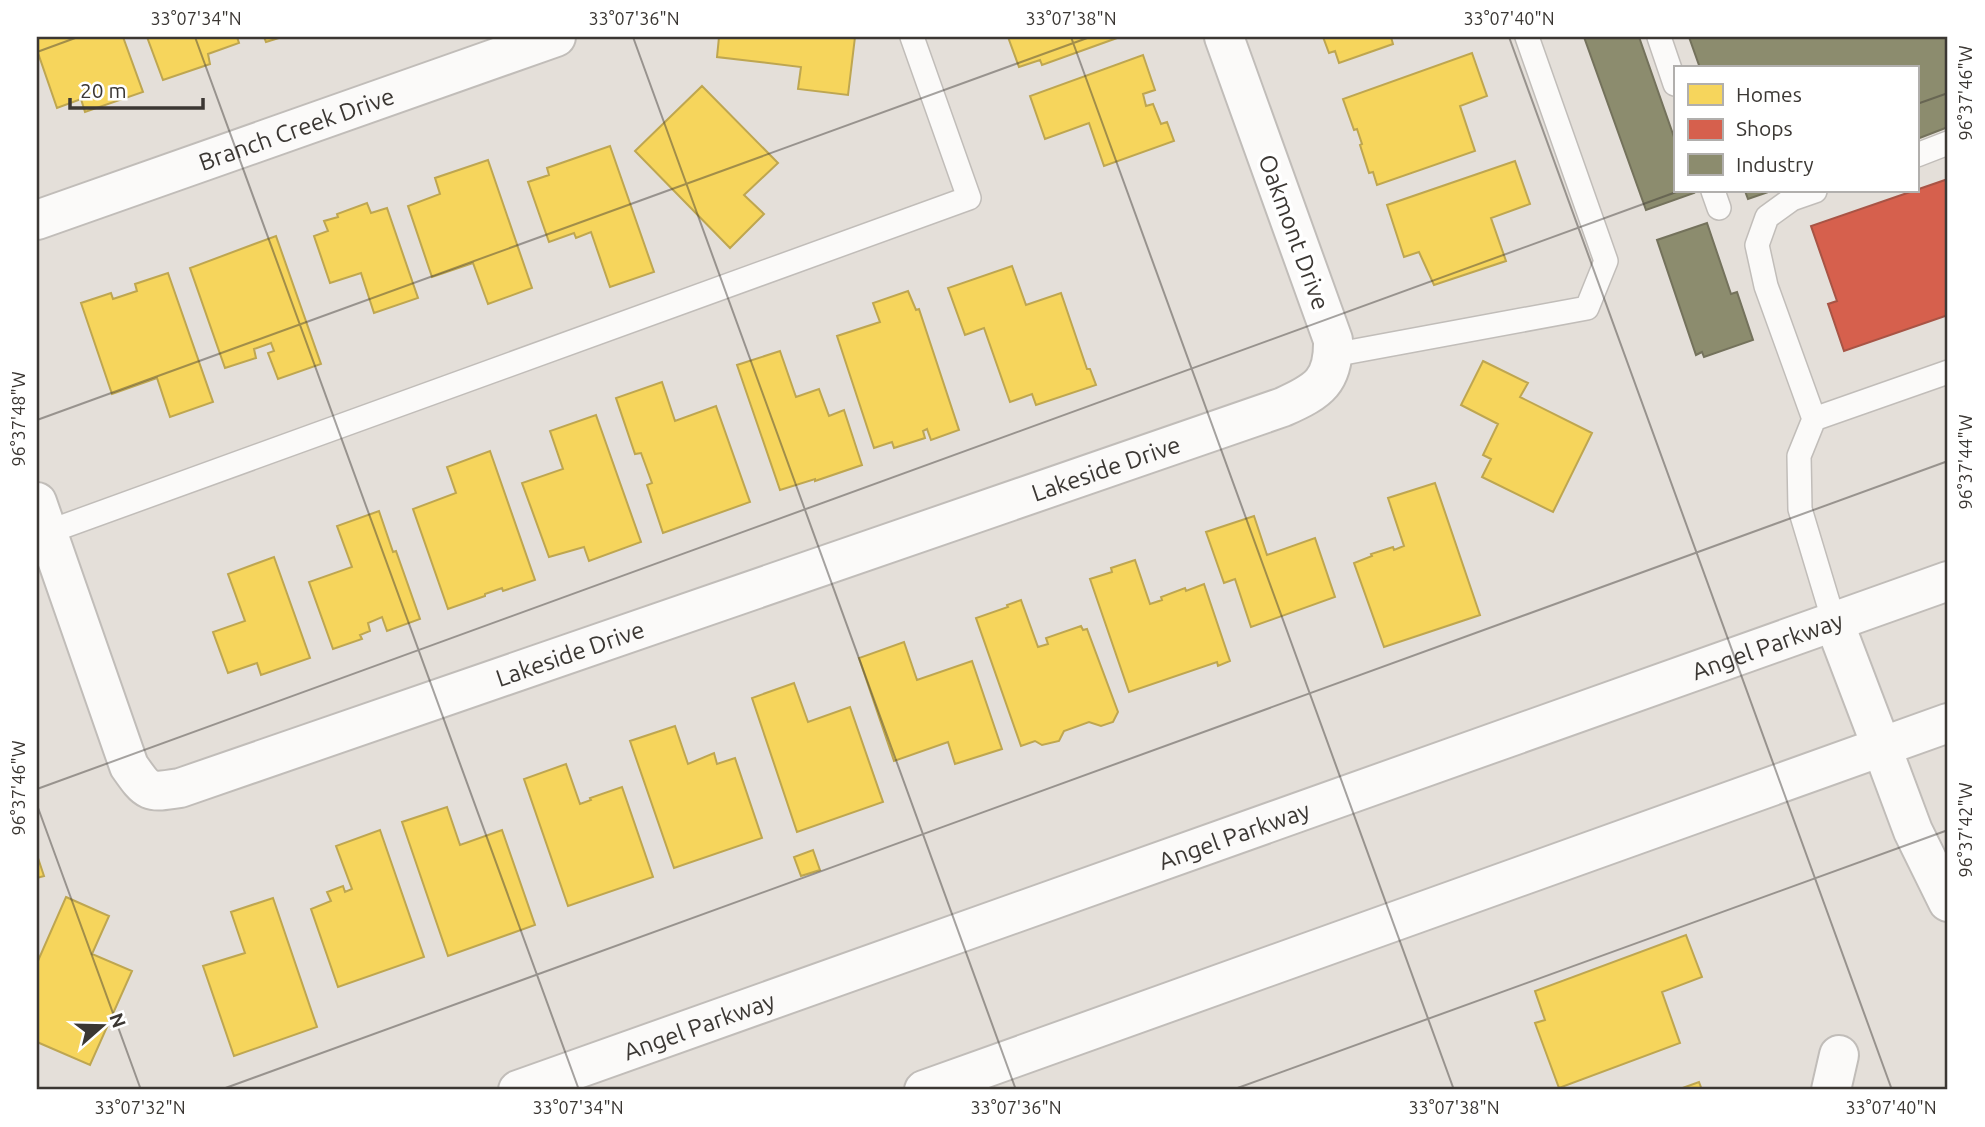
<svg xmlns="http://www.w3.org/2000/svg" width="1985" height="1127" font-family="Ubuntu,sans-serif">
  <style>
    .homes { fill: #f6d55c; stroke: #bea650; stroke-width: 2 }
    .shops { fill: #d6604d; stroke: #a85445; stroke-width: 2 }
    .industry { fill: #8c8c6e; stroke: #74725c; stroke-width: 2 }
    .lines { fill: none; stroke-linecap: round; stroke-linejoin: round }
    .service-casing { stroke: #c1bdb9; stroke-width: 26 }
    .minor-casing { stroke: #c1bdb9; stroke-width: 42 }
    .secondary-casing { stroke: #c1bdb9; stroke-width: 42 }
    .service { stroke: #fbfaf9; stroke-width: 23 }
    .minor { stroke: #fbfaf9; stroke-width: 38 }
    .secondary { stroke: #fbfaf9; stroke-width: 38 }
    .ticks { fill: none; stroke: #3b3733; stroke-width: 2; stroke-opacity: 0.45 }
    .labels { text-anchor: middle; dominant-baseline: central; stroke-width: 7; stroke-linejoin: round; paint-order: stroke }
    .street-label { font-size: 24px; fill: #3b3733; stroke: #fff }
    .neatline { fill: none; stroke: #3b3733; stroke-width: 2.5 }
    .ticks-label { font-size: 18px; text-anchor: middle; fill: #3b3733 }
  </style>
  <rect width="100%" height="100%" fill="#e4dfd9"/>
  <path class="homes" d="M37,37H123L143,92L85,112L81,99L57,108L37,50Z
    M147,37H237L239,43L208,54L210,64L163,80Z
    M264,37H282L266,42Z
    M719,37H855L848,95L798,89L801,67L717,57Z
    M1008,37H1116L1117,38L1042,65L1040,60L1019,67Z
    M1318,37H1391L1393,44L1339,63L1335,51L1329,53L1323,37L1319,38Z
    M1472,53L1487,96L1460,106L1475,151L1377,185L1373,172L1369,173L1360,145L1362,144L1357,129L1354,130L1343,99Z
    M1143,55L1155,90L1143,94L1146,106L1153,104L1161,124L1167,122L1174,141L1104,166L1089,123L1045,139L1030,96Z
    M702,86L778,163L744,195L764,214L730,248L635,151Z
    M610,146L654,272L610,287L591,232L576,238L574,233L549,242L528,182L549,175L547,168Z
    M488,160L532,288L488,304L473,263L432,277L408,206L440,194L435,178Z
    M1515,161L1530,204L1491,218L1506,261L1434,285L1419,252L1404,257L1387,205Z
    M367,203L371,213L387,208L418,298L374,313L361,273L330,283L314,236L328,231L324,221L338,217L337,214Z
    M276,236L321,364L278,379L268,353L274,351L271,343L254,349L256,358L225,368L190,268Z
    M1012,266L1026,305L1061,293L1087,369H1090L1096,385L1036,405L1032,394L1010,402L984,328L965,335L948,288Z
    M168,273L213,402L170,417L157,378L112,394L81,303L111,293L113,299L137,291L135,284Z
    M908,291L916,310L919,309L959,430L931,440L927,429L923,431L925,438L894,448L892,442L874,448L837,336L880,322L873,303Z
    M780,351L796,397L819,389L829,416L844,410L862,465L815,481V479L780,490L737,365Z
    M1483,361L1528,383L1520,397L1592,433L1553,512L1482,477L1491,459L1483,455L1498,424L1461,405Z
    M662,382L675,421L716,406L750,502L663,533L647,485L652,483L641,453L635,454L616,398Z
    M596,415L641,542L589,561L584,547L549,557L522,483L563,469L550,431Z
    M490,451L535,580L503,591L502,588L485,594V596L448,609L413,509L456,493L447,467Z
    M1435,483L1480,615L1384,647L1354,563L1372,556L1371,554L1393,547L1394,550L1404,546L1388,498Z
    M379,511L393,552L396,551L420,619L387,631L382,617L368,623L370,631L360,635L362,639L333,649L309,582L352,567L337,526Z
    M1254,516L1267,555L1315,538L1335,597L1251,627L1235,579L1224,583L1206,532Z
    M274,557L310,658L261,675L257,663L228,673L213,632L245,621L228,574Z
    M1135,560L1150,604L1162,600L1161,597L1185,588L1186,591L1204,584L1230,661L1218,666L1217,662L1129,692L1090,579L1112,572L1111,568Z
    M1021,600L1038,647L1048,644L1046,638L1081,626L1083,630L1087,629L1118,712L1113,722L1101,726L1089,722L1064,731L1059,741L1042,745L1035,741L1021,746L976,618L1008,607L1007,605Z
    M904,642L917,680L972,661L1002,749L955,764L948,742L894,761L859,658Z
    M794,683L808,722L850,707L883,802L797,832L752,698Z
    M675,726L688,764L714,753L717,764L735,758L762,838L674,868L630,741Z
    M566,764L580,804L591,800L590,798L622,787L653,877L568,906L524,779Z
    M447,807L460,845L502,830L535,925L448,956L402,822Z
    M380,830L424,957L338,987L311,909L331,901L327,892L343,886L345,892L352,889L336,846Z
    M813,850L820,870L801,876L794,857Z
    M37,855L44,876L37,878Z
    M66,897L109,916L92,954L132,971L90,1065L37,1042V963Z
    M273,898L317,1027L234,1056L203,966L245,953L231,912Z
    M1686,935L1702,977L1662,992L1680,1043L1559,1088L1535,1023L1545,1020L1535,991Z
    M1699,1082L1702,1090H1677Z"/>
  <path class="shops" d="M1948,179V315L1844,351L1828,304L1837,301L1811,226Z"/>
  <path class="industry" d="M1584,37H1639L1675,140V191H1693L1694,193L1646,210Z
    M1689,37H1948V127L1917,139V68H1700Z
    M1745,191H1771L1748,199Z
    M1707,223L1731,294L1737,292L1753,340L1704,357L1702,352L1696,355L1657,240Z"/>
  <g class="lines">
    <defs>
      <path id="service" d="M1659,37L1675,84
        M1917,155L1948,143
        M1713,191L1719,208
        M1333,355L1587,308L1606,261L1527,37
        M1814,419L1766,286L1757,245L1767,217L1792,199L1815,191
        M48,532L969,198L912,37
        M1834,622L1800,509L1799,456L1814,419L1948,372"/>
      <g id="minor">
        <path id="s1" d="M37,220L556,37"/>
        <path id="s2" d="M37,502L129,766C148,793 148,793 180,788L1283,407C1319,391 1334,381 1333,340L1224,37"/>
        <path d="M1882,748L1913,831L1948,902"/>
        <path d="M1831,1090L1839,1055"/>
      </g>
      <g id="secondary">
        <path d="M1834,622L1882,748"/>
        <path id="s3" d="M518,1090L1948,581"/>
        <path d="M924,1090L1948,723"/>
      </g>
    </defs>
    <use href="#service" class="service-casing"/>
    <use href="#minor" class="minor-casing"/>
    <use href="#secondary" class="secondary-casing"/>
    <use href="#service" class="service"/>
    <use href="#minor" class="minor"/>
    <use href="#secondary" class="secondary"/>
  </g>
  <path class="ticks" d="M195,37L579,1090M633,37L1016,1090M1071,37L1454,1090M1509,37L1892,1090M1946,37L1948,42M37,52L78,37M1917,104L1948,93M37,420L1090,37M37,789L1679,191M37,805L141,1090M220,1090L1948,461M1232,1090L1948,830"/>
  <g class="labels">
    <g class="street-label">
      <text stroke="none"><textPath href="#s1" startOffset="275">Branch Creek Drive</textPath></text>
      <text transform="translate(1294 232) rotate(70)">Oakmont Drive</text>
      <text stroke="none"><textPath href="#s2" startOffset="1321">Lakeside Drive</textPath></text>
      <text stroke="none"><textPath href="#s3" startOffset="1326">Angel Parkway</textPath></text>
      <text stroke="none"><textPath href="#s2" startOffset="754">Lakeside Drive</textPath></text>
      <text stroke="none"><textPath href="#s3" startOffset="760">Angel Parkway</textPath></text>
      <text stroke="none"><textPath href="#s3" startOffset="192">Angel Parkway</textPath></text>
    </g>
  </g>
  <rect width="1985" height="1127" fill="none" stroke="#ffffff" stroke-width="77"/>
  <rect x="1674" y="66" width="245" height="126" fill="#ffffff" stroke="#b1afad" stroke-width="2"/>
  <rect x="1688" y="84" width="35" height="21" fill="#f6d55c" stroke="#b1afad" stroke-width="2"/>
  <text x="1736" y="102" font-size="21" fill="#3b3733">Homes</text>
  <rect x="1688" y="119" width="35" height="21" fill="#d6604d" stroke="#b1afad" stroke-width="2"/>
  <text x="1736" y="136" font-size="21" fill="#3b3733">Shops</text>
  <rect x="1688" y="154" width="35" height="21" fill="#8c8c6e" stroke="#b1afad" stroke-width="2"/>
  <text x="1736" y="172" font-size="21" fill="#3b3733">Industry</text>
  <g transform="translate(102 1026) rotate(70)" stroke="#ffffff" stroke-width="5" paint-order="stroke">
  <path d="M0-5L12 26L0 18L-12 26Z" fill="#3b3733"/>
  <text y="-10" font-size="19" font-weight="bold" text-anchor="middle" fill="#3b3733">N</text>
  </g>
  <path d="M70 98v10h133v-10" fill="none" stroke="#3b3733" stroke-width="3.5"/>
  <text x="80" y="98" font-size="21" fill="#3b3733" stroke="#ffffff" stroke-width="5" paint-order="stroke">20 m</text>
  <rect x="38" y="38" width="1908" height="1050" class="neatline"/>
  <g class="ticks-label">
    <text x="196" y="25">33°07'34"N</text>
    <text x="634" y="25">33°07'36"N</text>
    <text x="1071" y="25">33°07'38"N</text>
    <text x="1509" y="25">33°07'40"N</text>
    <text transform="translate(1966 93) rotate(-90)" y="6">96°37'46"W</text>
    <text transform="translate(19 419) rotate(-90)" y="6">96°37'48"W</text>
    <text transform="translate(1966 462) rotate(-90)" y="6">96°37'44"W</text>
    <text transform="translate(19 788) rotate(-90)" y="6">96°37'46"W</text>
    <text transform="translate(1966 830) rotate(-90)" y="6">96°37'42"W</text>
    <text x="140" y="1114">33°07'32"N</text>
    <text x="578" y="1114">33°07'34"N</text>
    <text x="1016" y="1114">33°07'36"N</text>
    <text x="1454" y="1114">33°07'38"N</text>
    <text x="1891" y="1114">33°07'40"N</text>
  </g>
</svg>
